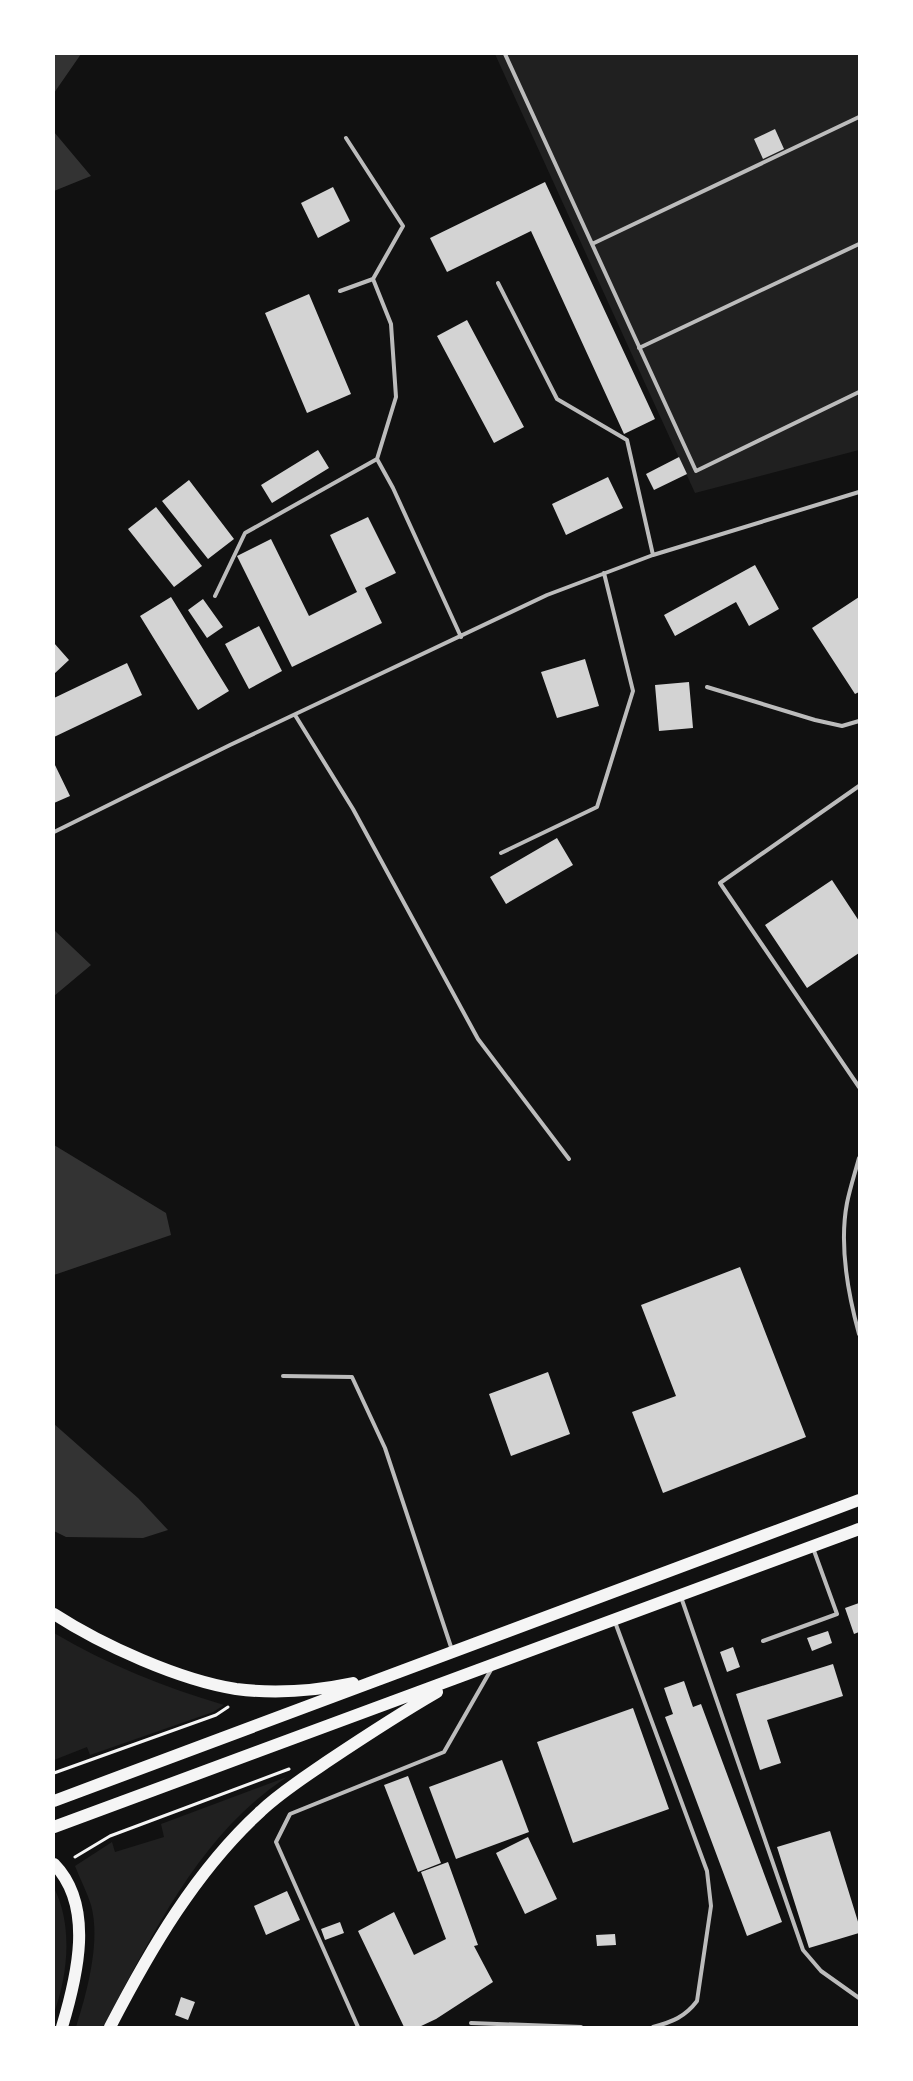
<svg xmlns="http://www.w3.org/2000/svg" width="913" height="2081" font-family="Rubik,sans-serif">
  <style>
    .green { fill: #202020 }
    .water { fill: #333 }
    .building { fill: #d3d3d3 }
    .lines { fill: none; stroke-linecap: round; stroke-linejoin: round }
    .path { stroke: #f5f5f5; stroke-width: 3 }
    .service { stroke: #bcbcbc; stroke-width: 4 }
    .primary { stroke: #f5f5f5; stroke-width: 12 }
  </style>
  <rect width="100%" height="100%" fill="#111"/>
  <path class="green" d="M495,54H859V450L695,493Z
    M54,1633C108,1665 164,1687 224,1705L213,1712L90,1755L87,1747L54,1760Z
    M287,1777C198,1835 152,1937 103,2027H76C87,1993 101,1941 91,1905C87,1892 80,1879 75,1866L112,1842L115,1852L164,1837L161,1824Z
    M54,1888C73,1925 68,1975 54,2013Z"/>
  <path class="water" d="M54,54H81L54,93Z
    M54,132L91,176L54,191Z
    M54,930L91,965L54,996Z
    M54,1145L166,1213L171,1235L54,1275Z
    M54,1424L138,1498L168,1530L143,1538L66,1537L54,1531Z"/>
  <path class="building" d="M775,129L784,149L763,159L754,139Z
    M545,182L655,419L624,434L531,231L447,272L430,238Z
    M333,187L350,221L318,238L301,203Z
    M309,294L351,394L307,413L265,313Z
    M467,320L524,427L494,443L437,336Z
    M318,450L329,468L272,503L261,485Z
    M679,457L687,474L654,490L646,474Z
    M608,477L623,508L566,535L552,504Z
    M189,480L234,539L208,559L162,501Z
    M156,507L202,566L174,587L128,529Z
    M368,517L396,573L365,588L382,623L292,667L237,556L271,539L309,616L357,592L330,535Z
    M755,565L779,609L749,626L736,602L675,636L664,615Z
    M171,597L229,691L198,710L140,616Z
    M859,597V692L855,694L812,628Z
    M203,599L223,627L207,638L188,610Z
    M259,626L282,671L249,689L225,644Z
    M54,643L69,660L54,674Z
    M585,659L599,706L557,718L541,672Z
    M127,663L142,695L54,737V698Z
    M689,682L693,728L659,731L655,685Z
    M54,763L70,796L54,803Z
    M557,838L573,865L506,904L490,877Z
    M832,880L859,921V953L807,988L765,925Z
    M740,1267L806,1437L663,1493L632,1412L676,1396L641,1305Z
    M548,1372L570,1434L511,1456L489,1394Z
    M859,1603V1632L854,1634L845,1608Z
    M828,1631L832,1643L812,1651L807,1638Z
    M733,1647L740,1667L727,1672L720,1652Z
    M833,1664L843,1696L767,1720L781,1763L760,1770L736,1694Z
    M684,1681L693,1707L701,1704L782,1922L747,1936L665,1717L673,1714L664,1688Z
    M633,1708L669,1809L573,1843L537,1742Z
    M502,1760L529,1832L456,1859L429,1787Z
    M408,1776L441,1863L418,1872L384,1785Z
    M830,1831L859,1925V1933L809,1948L777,1847Z
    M528,1837L557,1899L525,1914L496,1853Z
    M448,1862L478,1945L474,1946L493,1982L436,2019L419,2027H404L358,1931L394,1912L414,1955L446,1939L421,1872Z
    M287,1891L300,1920L266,1935L254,1906Z
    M340,1922L344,1933L325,1940L321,1929Z
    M615,1934L616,1945L597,1946L596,1935Z
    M181,1997L195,2002L188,2020L175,2015Z"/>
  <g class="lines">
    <path class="path" d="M54,1773L216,1715L228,1707
      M75,1857L110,1836L289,1769"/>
    <path class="service" d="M505,54L696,471L859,392
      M346,138L403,226L373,279
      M592,244L859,117
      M498,283L557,399L627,440L653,555
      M340,291L373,279L391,324L396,397L377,459
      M639,348L859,244
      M215,596L245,533L377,459L393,488L461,637
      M707,687L815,720L842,726L859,721
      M295,715L353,809L478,1039L569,1159
      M859,786L720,883L859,1087
      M54,832L230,745L547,595L653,555L859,492
      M501,853L597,807L633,691L604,573
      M859,1158C855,1173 850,1188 847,1203C839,1245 848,1294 859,1334
      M283,1376L352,1377L385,1448L452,1650
      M681,1597L803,1950L821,1971L859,1998
      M615,1622L707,1871L711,1906L697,2001C685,2017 672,2022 653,2027
      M763,1641L837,1614L813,1548
      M471,2023L581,2027
      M358,2027L276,1842L290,1814L444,1752L492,1668"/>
    <path class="primary" d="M54,1614C102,1645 179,1680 236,1689C275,1694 315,1691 353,1683
      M54,1801L859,1500
      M54,1827L859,1529
      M54,1864C95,1906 77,1977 62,2027
      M110,2027C150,1950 196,1870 261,1811C281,1792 305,1777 328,1761C364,1737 399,1714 437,1692"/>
  </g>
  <rect width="913" height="2081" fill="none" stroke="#ffffff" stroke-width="110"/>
</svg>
